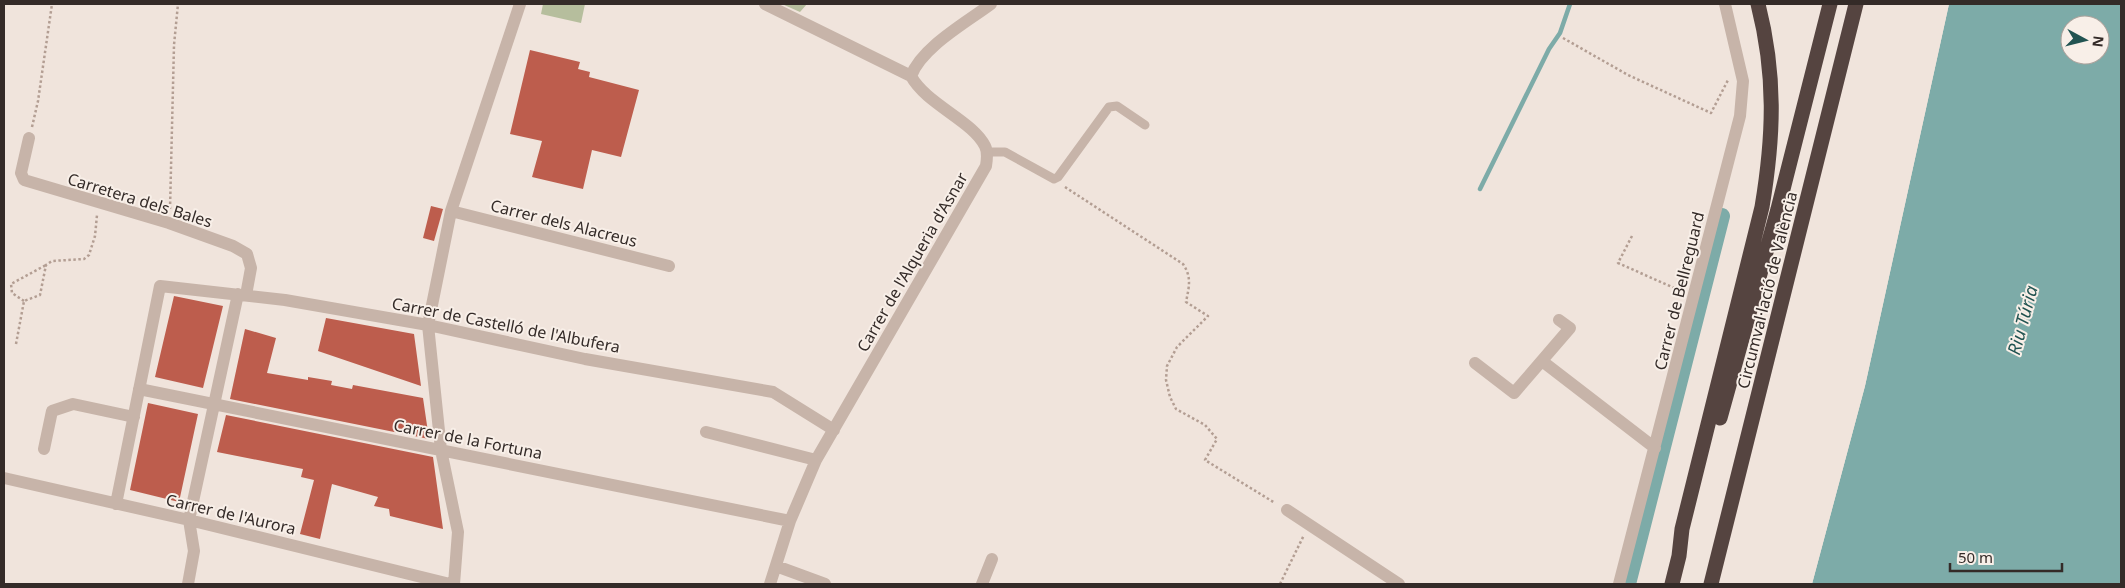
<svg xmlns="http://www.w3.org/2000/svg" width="2125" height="588" font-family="'Noto Sans',sans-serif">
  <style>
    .green { fill: #b6be9d }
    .water { fill: #7daba8; fill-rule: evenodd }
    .pier { fill: #f0e4dc }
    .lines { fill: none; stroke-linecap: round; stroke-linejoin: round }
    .stream { stroke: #7daba8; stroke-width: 4.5 }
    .canal { stroke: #7daba8; stroke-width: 16 }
    .building { fill: #bd5d4d }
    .path { stroke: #b39e93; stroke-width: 2.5; stroke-dasharray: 2.5 2.5; stroke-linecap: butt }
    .lane { stroke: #c7b4a9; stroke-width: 9 }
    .street { stroke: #c7b4a9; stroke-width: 12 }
    .highway { stroke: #554440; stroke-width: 15 }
    .labels { text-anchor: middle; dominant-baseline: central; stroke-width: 4; stroke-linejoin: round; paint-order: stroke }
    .street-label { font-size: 16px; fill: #342b28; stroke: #f8efe8 }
    .water-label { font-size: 18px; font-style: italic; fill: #215351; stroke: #f8efe8 }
  </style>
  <rect width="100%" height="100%" fill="#f0e4dc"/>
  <path class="green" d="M543,4H585L581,23L541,14Z
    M782,4H807L800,12Z"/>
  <path class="water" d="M1949,4H2121V584H1812L1865,386ZM2070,25H2100V55H2070Z"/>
  <path class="pier" d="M1946,4H1949L1865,386L1812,584H1810L1863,385Z"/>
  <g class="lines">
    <path class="stream" d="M1480,189L1549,49L1560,33L1570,4
      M1631,584L1726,217"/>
    <path class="canal" d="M1628,584L1722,216"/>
  </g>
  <path class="building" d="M530,50L580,62L578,69L590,72L589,77L639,90L621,157L592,150L583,189L532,177L542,141L510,134Z
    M431,206L443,209L434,241L423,238Z
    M174,296L223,306L203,388L155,377Z
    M326,318L414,334L421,386L318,351Z
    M245,329L276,338L267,373L308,380V377L332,381L331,385L352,389L353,385L423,398L429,439L230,399Z
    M148,403L198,414L179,502L130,490Z
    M226,415L433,457L443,529L390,516L389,509L374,506L378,497L332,484L320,539L300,534L314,480L301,477L303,469L217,452Z"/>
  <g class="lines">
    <path class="path" d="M1563,38L1628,75L1711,113L1728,80
      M32,127L38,101L52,4
      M1065,187L1183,264C1192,277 1189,287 1186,302L1208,316L1177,347L1167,366L1166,380L1170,397L1176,409L1205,425L1217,439L1205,460L1275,503
      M170,209L174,45L178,4
      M1632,236L1618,263L1681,291
      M24,301L12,293L11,284L46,265
      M16,344L24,301L40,295L46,265L52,261L84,259L89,255L95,236L97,215
      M1280,584L1304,535"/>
    <path class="lane" d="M987,152H1005L1054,179L1058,177L1109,107L1117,106L1145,125"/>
    <path class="street" d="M765,4L911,76
      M911,76C922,47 967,22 991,4
      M29,138L21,173L24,180L169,223L233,246L247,254L251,268L246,295
      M451,211L669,266
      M1542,361L1655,448
      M1475,363L1514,393L1570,328L1559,320
      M139,389L790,521
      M706,432L816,460
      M44,449L52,411L73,404L134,417
      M4,478L189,520L450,584
      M116,504L160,286L285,300L428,325L585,359L773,392L834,430
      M1287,510L1399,584
      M776,566L825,584
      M188,584L194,551L189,520L238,294
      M454,584L458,532L441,450L428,325L451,211L520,4
      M770,584L790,521L816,460L986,166C987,160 988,152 985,146C973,121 926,104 911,76
      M982,584L992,559
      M1619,584L1740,116L1743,81L1725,4"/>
    <path class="highway" d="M1720,418L1778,209L1830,4
      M1672,584L1679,556L1682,529L1762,207C1774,135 1776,75 1758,4
      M1711,584L1856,4"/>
  </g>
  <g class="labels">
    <g class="street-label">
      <text transform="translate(140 200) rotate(17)">Carretera dels Bales</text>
      <text transform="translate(564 223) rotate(14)">Carrer dels Alacreus</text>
      <text transform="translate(912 262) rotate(-60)">Carrer de l'Alqueria d'Asnar</text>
      <text transform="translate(1767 290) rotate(-76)">Circumval·lació de València</text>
      <text transform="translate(1679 291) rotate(-76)">Carrer de Bellreguard</text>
      <text transform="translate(506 325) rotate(11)">Carrer de Castelló de l'Albufera</text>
      <text transform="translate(468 439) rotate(11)">Carrer de la Fortuna</text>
      <text transform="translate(231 514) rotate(13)">Carrer de l'Aurora</text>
    </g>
    <g class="water-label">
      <text transform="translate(2022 320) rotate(-75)">Riu Túria</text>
    </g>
  </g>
  <rect width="2125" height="588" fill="none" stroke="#342b28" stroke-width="10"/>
  <g transform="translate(2085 40) rotate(97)"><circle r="24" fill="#f8efe8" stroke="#aaa19b"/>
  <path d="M0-4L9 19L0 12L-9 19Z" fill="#215351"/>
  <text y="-8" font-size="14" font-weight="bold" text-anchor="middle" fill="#342b28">N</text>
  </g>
  <path d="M1950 563v8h112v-8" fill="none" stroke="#342b28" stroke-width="2.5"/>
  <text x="1958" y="563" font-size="15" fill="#342b28" stroke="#f8efe8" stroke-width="4" paint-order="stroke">50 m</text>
</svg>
